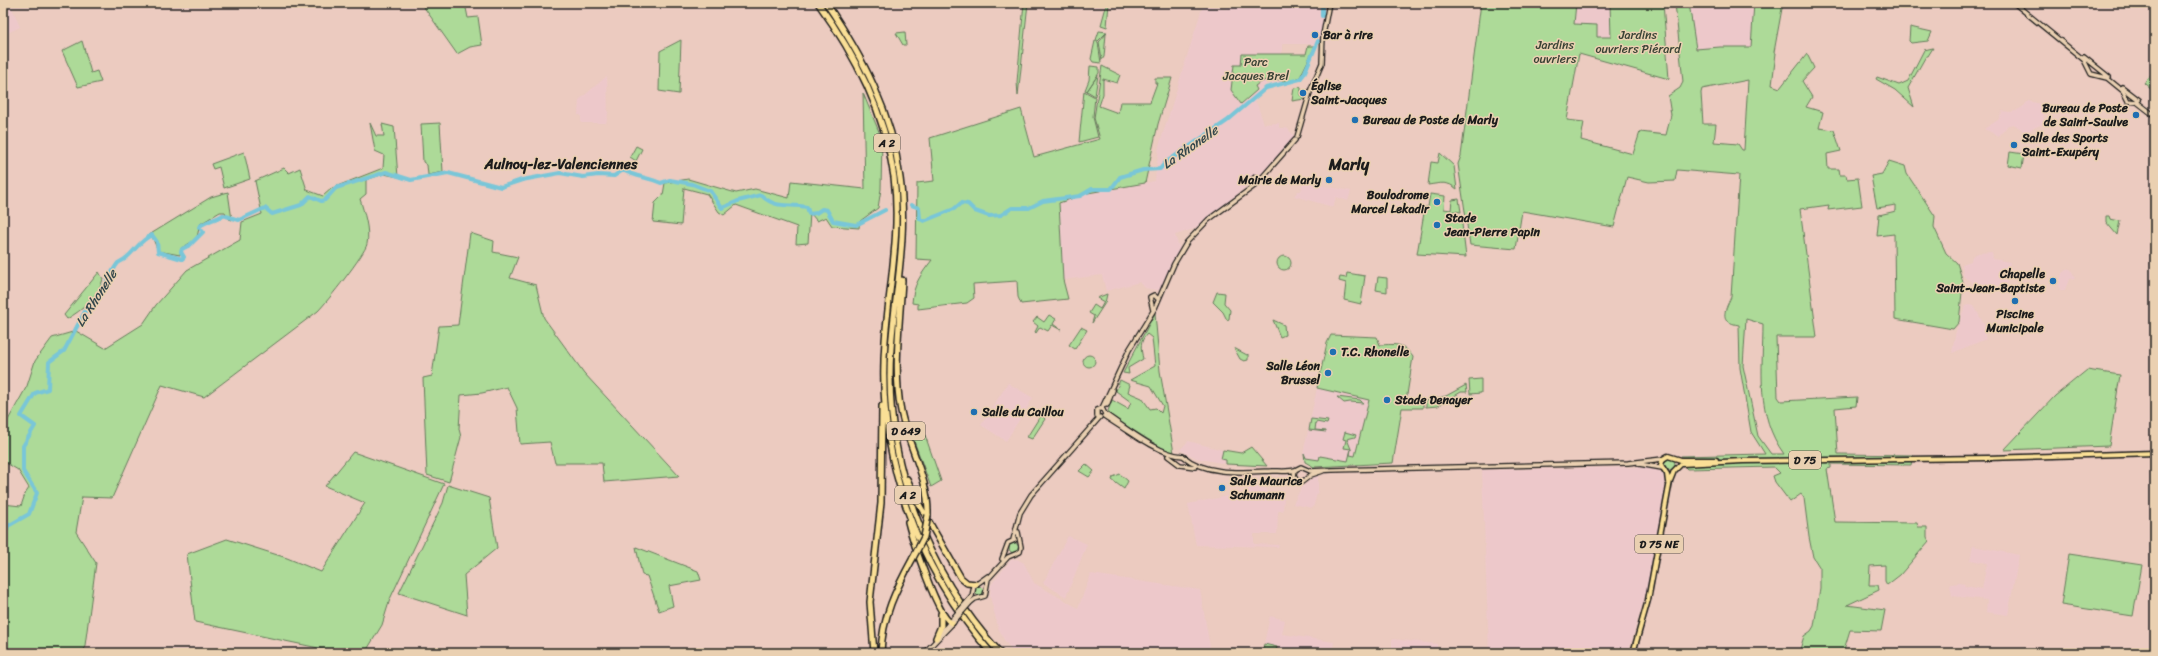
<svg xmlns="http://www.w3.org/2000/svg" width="2158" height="656" font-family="Sriracha,sans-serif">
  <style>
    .built { fill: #edc8ca }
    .green { fill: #adda98; stroke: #647b5a; fill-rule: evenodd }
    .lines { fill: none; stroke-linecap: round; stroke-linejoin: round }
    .river { stroke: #79c6d8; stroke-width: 4 }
    .secondary-casing { stroke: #1c1c1c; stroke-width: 6 }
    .primary-casing { stroke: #1c1c1c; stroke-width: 7 }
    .highway-casing { stroke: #1c1c1c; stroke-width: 8 }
    .secondary { stroke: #ead0b1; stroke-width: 3.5 }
    .primary { stroke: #fadf96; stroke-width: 4 }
    .highway { stroke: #fadf96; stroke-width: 5 }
    .secondary-bridge-casing { stroke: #1c1c1c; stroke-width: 6; stroke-linecap: butt }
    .highway-bridge-casing { stroke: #1c1c1c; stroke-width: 8; stroke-linecap: butt }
    .secondary-bridge { stroke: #ead0b1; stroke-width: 3.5 }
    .highway-bridge { stroke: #fadf96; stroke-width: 5 }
    .poi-dot { fill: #1f6fb2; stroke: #ead0b1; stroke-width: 1.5 }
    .labels { text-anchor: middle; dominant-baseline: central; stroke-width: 3; stroke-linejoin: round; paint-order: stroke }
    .shield { fill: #ead0b1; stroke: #5a5249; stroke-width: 1 }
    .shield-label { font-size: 11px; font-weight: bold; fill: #1c1c1c }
    .poi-label { font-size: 12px; font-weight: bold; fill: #1c1c1c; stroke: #ead0b1; text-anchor: start }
    .park-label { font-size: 12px; fill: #394235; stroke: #ead0b1 }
    .water-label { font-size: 13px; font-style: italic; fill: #33464b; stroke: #ead0b1 }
    .quarter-label { font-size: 14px; font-weight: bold; fill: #1c1c1c; stroke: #ead0b1 }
    .district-label { font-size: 16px; font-weight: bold; fill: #1c1c1c; stroke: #ead0b1 }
  </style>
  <rect width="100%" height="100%" fill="#eccbc0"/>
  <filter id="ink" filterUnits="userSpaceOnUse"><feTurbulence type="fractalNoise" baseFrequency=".025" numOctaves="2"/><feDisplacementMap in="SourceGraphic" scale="8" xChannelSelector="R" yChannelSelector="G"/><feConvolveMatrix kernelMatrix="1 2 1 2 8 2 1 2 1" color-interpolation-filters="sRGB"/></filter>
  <g filter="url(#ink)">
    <path class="built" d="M3,3H10L20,27L3,35Z
      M1225,3H1327L1320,44H1282V81L1265,85L1253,98L1257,104L1264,124L1279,123V128H1287L1295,137L1269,167L1233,198L1194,229L1175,235L1180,250L1172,263L1161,291L1145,288L1140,282L1106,291L1102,275L1063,280L1059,203L1088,193L1155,181L1159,146L1203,5L1226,9Z
      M1576,3H1610L1611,37H1597L1596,25L1574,24Z
      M1689,3H1754L1751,47H1720L1696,49Z
      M607,76L608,115L606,123H581V115H578L579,100Z
      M2028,101L2045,105L2043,117L2045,123L2025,132L2014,124L2008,125L1999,136L1984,129L1998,120L2003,111L2009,112L2016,111L2024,106Z
      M1303,182L1351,191L1348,201L1336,197L1333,207L1294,196L1298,191H1301Z
      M1992,252L1993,259L2010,262L2006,286L1989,284L1988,288L1978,287L1963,276L1962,264L1971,261L1972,256L1978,253Z
      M2071,269L2075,278L2069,279L2065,290H2060L2059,286L2062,273L2066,270Z
      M1971,304L1974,305L1984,325L1983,330L1986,339L1952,353L1956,331L1965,306Z
      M1008,383L1033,398L1006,441L981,425Z
      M1317,388L1369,399L1352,465L1314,467L1305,462L1303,454Z
      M1188,441L1223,450L1221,458L1227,460L1226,464L1196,458L1180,450Z
      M1648,467L1658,469L1665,476V493L1647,589L1628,653H1489L1482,470Z
      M1318,476V490L1313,508L1293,504L1301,488L1314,477Z
      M1249,486L1267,489L1268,497L1284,498L1283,511H1278L1277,534H1254V544L1279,545L1278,547L1196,545L1188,504L1248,492Z
      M1068,536L1087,544L1066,597L1043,583Z
      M1973,546L2019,555L2008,615L1986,612L1987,600L1952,596L1950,584L1959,583L1965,584V586L1982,589L1987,563L1970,560Z
      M1017,559L1024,563L1034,583L1078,608L1091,574L1200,590L1211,653H1014L1004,640L998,627L990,596L991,585L994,581L1011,560Z
      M1270,616L1285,620L1282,634L1334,642L1333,648L1389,653H1276L1277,647L1264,644Z
      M1392,639L1437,644V653H1392Z"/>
    <path class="green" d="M421,3H465L468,18L478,17L482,45L470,47L457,54Z
      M1024,3H1028L1018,96L1017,82Z
      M1107,3H1109L1107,27L1101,25Z
      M1481,3H1576L1574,24L1597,25V37H1611L1610,3H1663L1669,79L1579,54L1567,120L1584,122L1581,140L1633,154L1640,132L1666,135L1671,115L1668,96L1680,88L1683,82L1675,3H1689L1696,49L1720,47H1751L1754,3H1783L1774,52L1776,53L1772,85L1780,88L1807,54L1814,68L1802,81L1812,97L1806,107L1823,112L1819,128L1834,130L1841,151L1827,154L1828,169H1839L1840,175H1846L1847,179L1858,178L1862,206L1828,210L1829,205L1800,209L1817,337H1776L1778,397L1781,401L1857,397L1856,406L1835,408L1838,454L1913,455L1911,465L1831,464V468L1827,469L1835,522L1917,523L1918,527H1927V537L1929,541L1900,575L1887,585L1885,581V565L1870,566L1869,585H1878L1879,590L1847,605L1885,610L1881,631L1850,630L1843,653H1799L1804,636L1811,631L1814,626L1820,588V568L1813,557L1809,537L1804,498L1801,494L1790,502L1775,482L1773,476L1780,473L1774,467L1687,469L1684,466L1718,464L1719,458H1682L1681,456L1765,454L1751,432L1740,368L1739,325C1719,322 1724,312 1731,297L1739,175L1677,170L1675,181L1649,182L1627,177L1614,227L1522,211L1516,249L1470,245L1458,164L1461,156ZM1748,80L1744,150H1742L1738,144L1714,142L1716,124H1703L1701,93L1702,89ZM1746,319L1763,324C1763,370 1755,414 1784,454H1771L1758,436L1743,366Z
      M1910,27L1932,32L1928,41L1911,43L1909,41Z
      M1099,31L1107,32L1098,41L1096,40Z
      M905,32L906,45H903L896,33Z
      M1106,34L1104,57L1102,60L1099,42Z
      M681,40L679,94L659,91L660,51Z
      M82,41L91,73L97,71L101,82L78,87L62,51Z
      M1095,41L1098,42L1101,63L1093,62L1091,59Z
      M1308,46H1315L1300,77C1283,86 1279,76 1266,80C1262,81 1258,84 1255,86L1257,90L1241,104L1231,90L1234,65H1241L1242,54H1306Z
      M1933,48L1928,56H1926L1908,88L1914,107L1895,90L1876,79L1877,77L1899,85L1908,81L1924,50Z
      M1090,66L1099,67V73L1087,91L1085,90L1089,80Z
      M1102,66L1120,75L1117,83L1103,79V94L1099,106L1118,113L1120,102H1150L1157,83H1155V78H1172L1158,124L1145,183L1088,193L1059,203L1063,280L1068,299L1021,304L1018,297L1017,281L973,284L974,298L967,303L918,309V304L912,303C913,285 921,274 932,260L916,259L917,183L934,181L930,138L1021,109L1034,157L1100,139L1094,118Z
      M2155,70V90L2154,92L2144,83Z
      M1098,75L1095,96L1087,91Z
      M1301,87V95L1305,97V99L1292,101L1294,88Z
      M1084,91L1095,97L1093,117L1098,137L1079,142Z
      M863,93L882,139L881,189L878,208L860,221L859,228L832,226L826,217L817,221L810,213L808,243L796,244L797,227L736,205L724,215L719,212L707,194L684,188L681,225L653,222L655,203L663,195L665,183L688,179L736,193L755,189L789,198L791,181L865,189Z
      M370,123L376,136H384L382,124L394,127L398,177L384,174L366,180V194L360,199C364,212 370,230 367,244C365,254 327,302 318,311L204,397L162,385L112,498L82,497L76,532L96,563L84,653H3V504L21,506L25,494L29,488L18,470L3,461V429L27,386L35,361L52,338L76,331L105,348L143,324L156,305L187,270L240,240L242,222L262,214L255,181L284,168L289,173L300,168L307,190L323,196L332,188L383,168L384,155L375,151Z
      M440,123L443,172L428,175L427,165L423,162L421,124Z
      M636,146L642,149L636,161L630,157Z
      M244,152L250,179L224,188L219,167L213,169L211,164Z
      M2010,152L2024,154L2022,168L2008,165Z
      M1440,153L1454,166L1457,189C1447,181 1442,183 1428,185L1431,162L1438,163Z
      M1889,161L1905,166L1907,174L1935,216L1934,227L1946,253L1957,263L1963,282L1959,322L1953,329L1895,319L1894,234L1877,236L1879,215L1896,211V205L1877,208L1871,176L1882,174Z
      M228,192L232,220L229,219L225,212H220L200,224L197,237L190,243L181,248L180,255L158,251L153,239L149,235L211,197Z
      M1430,194L1445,196L1444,209L1451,210L1452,200L1459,199L1461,212L1453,211V215L1461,216L1466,257L1417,254L1425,207H1428Z
      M2106,216H2109L2110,219L2120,221L2117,235L2106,222Z
      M470,233L494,241L493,252L518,257L510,278L536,285L544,318L584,373L679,476L604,482L602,463H555L550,442L520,444L517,408L507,387L482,393L461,395L459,429L461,437L449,482L427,475L423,378L432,376L439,326L458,325Z
      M1277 263a7 7 0 1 1 14 0a7 7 0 1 1-14 0Z
      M99,272L103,279C99,297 82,310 67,319L64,315Z
      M1347,273L1365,276L1361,304L1344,300L1346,283L1339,281L1340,277L1346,278Z
      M1378,277L1387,278V292L1376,290Z
      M1217,292L1225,293L1224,303L1230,310L1229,319L1227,320L1223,312L1213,302Z
      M1107,294L1105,303L1092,323L1094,316L1089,313L1094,305L1100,309L1104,302L1097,298Z
      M1155,313L1160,371L1174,453L1172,454L1110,416L1108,411L1112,400L1128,409L1131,402L1116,391L1120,380L1130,385L1128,392L1142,398L1150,409L1156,408L1161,413L1163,406L1151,386L1130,380L1155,366L1152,338L1147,334C1139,342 1141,349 1143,359L1128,368L1129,374L1123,373Z
      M1049,315L1056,319L1053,324L1061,330L1052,325L1048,331L1040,327L1036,333L1035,332L1038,326L1033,322L1037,317L1044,322Z
      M1273,320L1284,325L1285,335L1280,337Z
      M1081,327L1087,330L1075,349L1069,345Z
      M1331,335L1377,337L1380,345C1397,344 1403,343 1413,357L1406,401L1423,402V408H1402L1393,463L1314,467L1305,462L1304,453L1306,458L1319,460L1320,456L1348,461L1351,449L1344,448L1346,440L1343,439L1345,432L1356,435L1355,437L1347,439L1351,449L1350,455L1355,456L1369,400L1317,388L1327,343Z
      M1234,348L1247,355L1248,354V360L1244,361L1240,359Z
      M1083 361a6 6 0 1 1 12 0a6 6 0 1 1-12 0Z
      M2087,370L2120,375L2109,446L2004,450L2055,396Z
      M1481,379V393L1470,394L1469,380Z
      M1466,385L1467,392H1461L1438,406L1426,407V401L1446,396Z
      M1337,397L1360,400L1363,403L1350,402L1344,403Z
      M1042,416L1045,419L1032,439L1027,437L1039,418Z
      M1311,419L1328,421L1327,424L1316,422L1315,430L1326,431V432L1309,430Z
      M908,425L925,435L941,481L931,487Z
      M1251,447L1267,466L1226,464V460L1221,459L1223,450L1241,453Z
      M353,452L444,484L390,599L382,625L365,653H342L195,622L187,554L227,539L287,558L321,572L365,503L325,486Z
      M1663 464a6 6 0 1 1 12 0a6 6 0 1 1-12 0Z
      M1086,464L1094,471L1089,477L1079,471Z
      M1120,474L1128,481L1124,489L1112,480L1113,477Z
      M448,485L489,498L497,548L464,575L467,615L399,593L443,503Z
      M1009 548a5 5 0 1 1 10 0a5 5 0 1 1-10 0Z
      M636,547L698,571L701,580L669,586L673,606L659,611L647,576L642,575Z
      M2069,554L2142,565L2133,616L2061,605Z
      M974.5 591a4.5 4.5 0 1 1 9 0a4.5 4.5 0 1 1-9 0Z
      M1264,644L1277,647L1276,653H1262Z"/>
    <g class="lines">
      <path class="river" d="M1322,16V3
        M911,205L919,208L920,219L924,221L954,209L961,203L968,204L975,211L989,216L1001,215L1012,208H1029L1043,201L1080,196L1092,189H1111L1120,177L1143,170L1160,169L1165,163L1227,121L1266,88L1300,79L1304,74L1318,41
        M3,540L8,526L29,514L37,493L23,471V446L35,426L21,416L35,393L48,389L49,362L64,351L89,304L100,296C101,292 115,266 118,263C121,261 124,260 126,258C136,250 140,240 152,235L157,242L158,252L182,259L184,257L181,252L182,249L190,245L203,232L199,227C206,221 215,220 223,215L239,220L265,208L272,214L301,205L310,196L321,201L325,200L336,188L386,172L411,180L448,173L501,187L522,180L560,173L583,177L598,175L614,176L623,170C635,177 648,177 661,183L670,180L692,184L710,191L722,208L738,201L761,195C777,210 788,203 807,207L809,214L816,213L822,209L827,210L833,221L856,225L885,210"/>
      <defs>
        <path id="secondary" d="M2014,3L2084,60L2091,74L2107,78L2123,91L2128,101L2137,102L2155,116
          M2084,57L2109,77
          M2122,87L2139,100
          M1297,137L1311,89L1322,63L1323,35L1329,3
          M1259,181L1295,140
          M1153,310L1150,297L1154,295L1158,299
          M1107,405L1113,390
          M1102,408L1129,350L1155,308L1174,264L1187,242L1208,220L1257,184L1258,180L1255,177L1251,181L1254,185
          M1102,408L1105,414C1126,428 1159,455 1183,456C1206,476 1244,472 1273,471C1280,471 1288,472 1295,470
          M1097,416V410L1102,408
          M1104,416L1141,440
          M1168,456L1180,465L1195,467
          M1639,464L1662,468
          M1323,471L1311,475L1302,482L1297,481L1294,476L1295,470L1301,467L1310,471L1332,470L1628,463L1663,459
          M1013,540L1020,513L1031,495L1100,417
          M1002,559L1008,543L1015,540
          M968,601L972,596L974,586L988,576
          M970,603L975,599L985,596L988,579L1008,557L1020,552L1021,547L1018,532
          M939,635L952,620
          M924,653L954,622"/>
        <path id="primary" d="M1668,482L1667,474L1661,465L1663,459L1668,456L1681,460H1716
          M1633,653L1648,600L1670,481L1674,471L1681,464L1743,461L1987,458L2155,453"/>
        <path id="highway" d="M818,3C856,56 885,112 894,177C901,233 889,286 885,341C876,457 916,566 991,653
          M826,3C863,57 892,113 900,178C908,236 895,291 891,349C883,460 925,571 1000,653
          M902,280C900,320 893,372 901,411C908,447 929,478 928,515
          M907,479L916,499L961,578L967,583L976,584
          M908,522C912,538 939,621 952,623
          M936,638L941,626V614
          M874,653L870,602L881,503L882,406
          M881,653C882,617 896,589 913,558"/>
      </defs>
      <use href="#secondary" class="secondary-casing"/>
      <use href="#primary" class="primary-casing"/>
      <use href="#highway" class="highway-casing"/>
      <use href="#secondary" class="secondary"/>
      <use href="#primary" class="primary"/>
      <use href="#highway" class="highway"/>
      <defs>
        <path id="secondary-bridge" d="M953,618L968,601
          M955,620L970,603"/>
        <path id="highway-bridge" d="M913,558L924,537L928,515"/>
      </defs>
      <use href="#secondary-bridge" class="secondary-bridge-casing"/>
      <use href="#highway-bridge" class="highway-bridge-casing"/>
      <use href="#secondary-bridge" class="secondary-bridge"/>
      <use href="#highway-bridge" class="highway-bridge"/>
    </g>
  </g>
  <g class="poi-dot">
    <circle cx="1315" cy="35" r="4"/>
    <circle cx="1303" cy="93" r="4"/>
    <circle cx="2136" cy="115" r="4"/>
    <circle cx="1355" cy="120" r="4"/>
    <circle cx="2014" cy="145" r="4"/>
    <circle cx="1329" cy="180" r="4"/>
    <circle cx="1437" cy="202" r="4"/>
    <circle cx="1437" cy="225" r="4"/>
    <circle cx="2053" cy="281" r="4"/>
    <circle cx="2015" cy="301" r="4"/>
    <circle cx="1333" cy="352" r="4"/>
    <circle cx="1328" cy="373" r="4"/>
    <circle cx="1387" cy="400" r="4"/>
    <circle cx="974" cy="412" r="4"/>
    <circle cx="1222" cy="488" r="4"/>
  </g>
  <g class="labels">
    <g class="shield">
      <rect x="874" y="134" width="26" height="18" rx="3"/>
      <rect x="887" y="422" width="38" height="18" rx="3"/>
      <rect x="1789" y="451" width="32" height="18" rx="3"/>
      <rect x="895" y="486" width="26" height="18" rx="3"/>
      <rect x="1635" y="535" width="48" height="18" rx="3"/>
    </g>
    <g class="shield-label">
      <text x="887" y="143">A 2</text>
      <text x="906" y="431">D 649</text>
      <text x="1805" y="460">D 75</text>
      <text x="908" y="495">A 2</text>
      <text x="1659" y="544">D 75 NE</text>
    </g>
    <g class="poi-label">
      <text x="1323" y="35">Bar à rire</text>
      <text x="1311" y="86">Église<tspan x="1311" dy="14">Saint-Jacques</tspan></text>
      <text x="2128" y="108" text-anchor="end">Bureau de Poste<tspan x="2128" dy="14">de Saint-Saulve</tspan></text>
      <text x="1363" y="120">Bureau de Poste de Marly</text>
      <text x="2022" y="138">Salle des Sports<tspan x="2022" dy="14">Saint-Exupéry</tspan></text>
      <text x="1321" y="180" text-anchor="end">Mairie de Marly</text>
      <text x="1429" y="195" text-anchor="end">Boulodrome<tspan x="1429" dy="14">Marcel Lekadir</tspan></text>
      <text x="1445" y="218">Stade<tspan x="1445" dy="14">Jean-Pierre Papin</tspan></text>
      <text x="2045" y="274" text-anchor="end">Chapelle<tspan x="2045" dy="14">Saint-Jean-Baptiste</tspan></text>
      <text x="2015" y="314" text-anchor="middle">Piscine<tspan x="2015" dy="14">Municipale</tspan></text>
      <text x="1341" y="352">T.C. Rhonelle</text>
      <text x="1320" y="366" text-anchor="end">Salle Léon<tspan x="1320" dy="14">Brussel</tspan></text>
      <text x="1395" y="400">Stade Denayer</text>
      <text x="982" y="412">Salle du Caillou</text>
      <text x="1230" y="481">Salle Maurice<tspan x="1230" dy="14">Schumann</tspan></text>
    </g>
    <g class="park-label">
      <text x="1638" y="35">Jardins<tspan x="1638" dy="14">ouvriers Piérard</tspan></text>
      <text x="1555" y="45">Jardins<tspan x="1555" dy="14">ouvriers</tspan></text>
      <text x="1256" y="62">Parc<tspan x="1256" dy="14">Jacques Brel</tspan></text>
    </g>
    <g class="water-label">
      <text transform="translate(1190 147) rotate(-35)">La Rhonelle</text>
      <text transform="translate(96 298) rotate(-57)">La Rhonelle</text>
    </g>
    <g class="quarter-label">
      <text x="561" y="164">Aulnoy-lez-Valenciennes</text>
    </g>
    <g class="district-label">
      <text x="1349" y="164">Marly</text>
    </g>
  </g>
  <rect width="2158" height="656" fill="none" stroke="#ead0b1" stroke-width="16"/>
  <rect x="8" y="8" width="2142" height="640" fill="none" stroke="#1c1c1c" stroke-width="1.5" filter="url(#ink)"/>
</svg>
